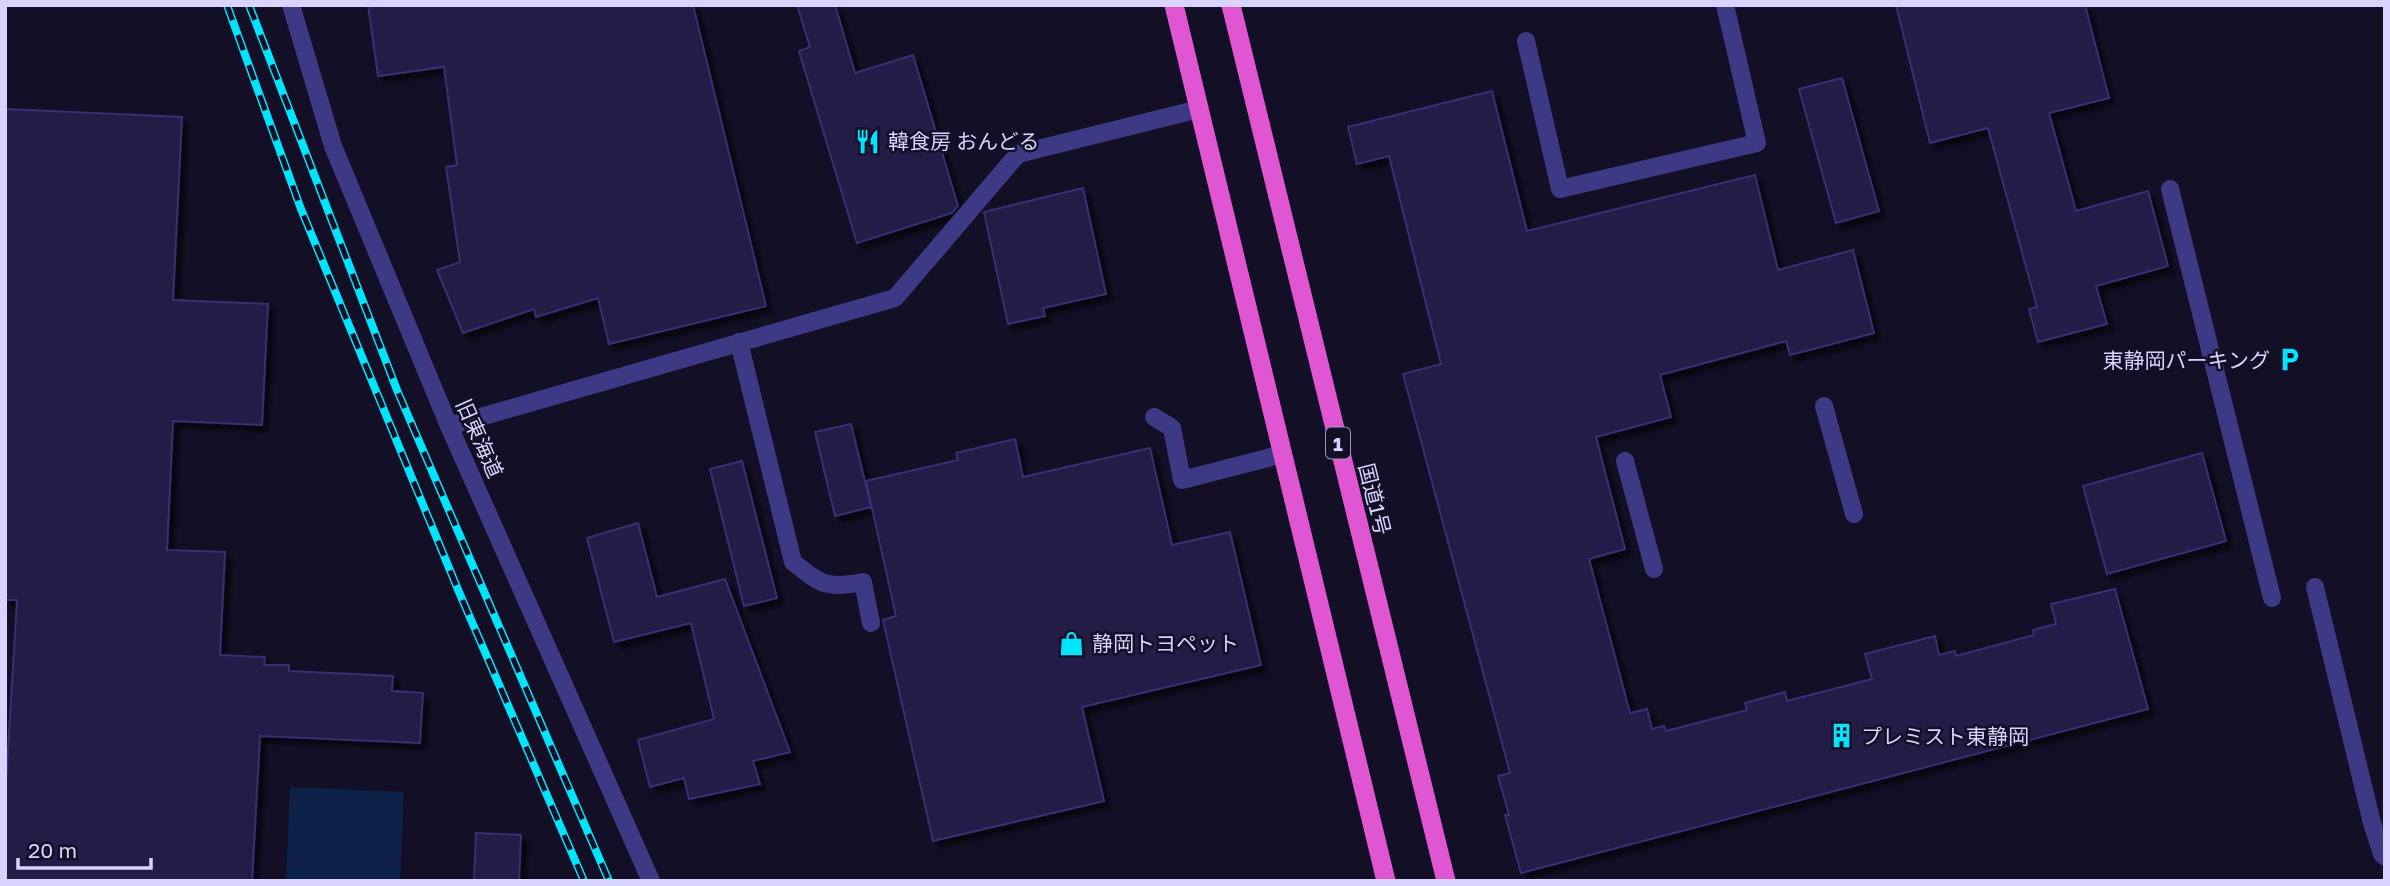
<svg xmlns="http://www.w3.org/2000/svg" width="2390" height="886" font-family="'Golos Text','Noto Sans JP',sans-serif">
  <style>
    .water { fill: #0c2248 }
    .building { fill: #241b47; stroke: #3b2d73; stroke-width: 2; filter: url(#shadow) }
    .lines { fill: none; stroke-linecap: round; stroke-linejoin: round }
    .service { stroke: #3d3a85; stroke-width: 18 }
    .minor { stroke: #3d3a85; stroke-width: 18 }
    .tertiary { stroke: #3d3a85; stroke-width: 18 }
    .trunk { stroke: #e055d1; stroke-width: 19 }
    .rail-casing { stroke: #00e5ff; stroke-width: 8 }
    .rail { stroke: #130f26; stroke-width: 5; stroke-dasharray: 16; stroke-linecap: butt }
    .labels { text-anchor: middle; dominant-baseline: central; stroke-width: 5; stroke-linejoin: round; paint-order: stroke }
    .shield { fill: #130f26; stroke: #9e99be; stroke-width: 2 }
    .shield-label { font-size: 19px; font-weight: bold; fill: #d9d4ff }
    .poi-label { font-size: 21px; fill: #d9d4ff; stroke: #130f26; text-anchor: start }
    .street-label { font-size: 21px; fill: #d9d4ff; stroke: #130f26 }
  </style>
  <defs>
    <filter id="shadow"><feDropShadow dx="6" dy="6" stdDeviation="2" flood-color="#0009"/></filter>
  </defs>
  <rect width="100%" height="100%" fill="#130f26"/>
  <path class="water" d="M290,787L404,792L400,881H286Z"/>
  <path class="building" d="M368,5H693L766,306L609,344L598,298L536,317L534,309L463,333L437,270L460,262L446,167L457,165L444,67L378,76Z
    M797,5H835L855,73L913,55L958,206L952,213L857,243L799,51L810,47Z
    M1896,5H2085L2109,98L2049,113L2076,211L2148,191L2168,266L2096,286L2107,324L2038,342L2029,309L2037,307L1988,128L1930,143Z
    M1842,78L1879,211L1836,223L1799,89Z
    M1492,91L1527,231L1755,175L1778,270L1853,250L1874,333L1790,355L1786,341L1660,375L1671,417L1596,437L1625,549L1589,559L1630,713L1647,709L1652,729L1664,726L1666,731L1747,710L1745,703L1785,692L1787,701L1872,679L1865,654L1935,636L1939,655L1955,651L1956,656L2034,635L2033,630L2056,624L2051,604L2115,589L2148,709L1521,873L1505,815H1509L1498,776L1510,773L1403,374L1441,364L1389,156L1357,164L1348,127Z
    M5,109L182,117L173,300L268,304L262,425L173,421L167,550L225,552L220,655L265,657L264,665H289V671L393,676L392,691L423,693L420,743L260,736L252,881H5V800L17,600H5Z
    M1083,188L1106,294L1043,308L1045,316L1008,324L984,212Z
    M851,424L871,507L835,516L815,432Z
    M1015,439L1023,477L1150,448L1172,545L1230,532L1261,665L1082,707L1104,801L933,841L883,620L896,616L866,481L958,460L956,453Z
    M2202,453L2226,541L2107,574L2083,486Z
    M742,461L777,598L744,606L710,469Z
    M638,523L657,597L725,579L790,752L753,761L760,784L689,799L684,778L650,787L638,740L714,719L691,623L614,642L587,538Z
    M476,833L521,835L519,881H474Z"/>
  <g class="lines">
    <path class="service" d="M1526,41L1560,189L1757,143L1725,5
      M2170,189L2272,598
      M739,342L793,562C822,585 826,589 863,582L871,623
      M1824,406L1854,514
      M1154,417L1172,428L1182,480L1283,454
      M1625,461L1654,569
      M2315,587L2372,823L2382,854L2385,857"/>
    <path class="minor" d="M449,426L895,298L1018,154L1199,109"/>
    <path class="tertiary" d="M291,5L333,146L449,426L651,881"/>
    <path class="trunk" d="M1174,5L1386,881
      M1231,5L1446,881"/>
    <defs>
      <path id="rail" d="M227,5L301,209L459,592L584,881
        M249,5L397,390L609,881"/>
    </defs>
    <use href="#rail" class="rail-casing"/>
    <use href="#rail" class="rail"/>
  </g>
  <defs>
    <symbol id="restaurant-bare" viewBox="-9 -9 18 18"><path d="M-5-6h1v4h1v-4h1v4h1v-4h1v5L-1.5 .5V6h-2V.5L-5-1ZM5-6V6H3V1.5H1.5Q1.5-4 5-6Z" fill="#00e5ff" stroke="#130f26" stroke-width="2.5" paint-order="stroke"/></symbol>
    <symbol id="parking-bare" viewBox="-9 -9 18 18"><path d="M-3.5-5.5H1a3.5 3.5 0 0 1 0 7H-1V5.5H-3.5ZM-1-3.4V-.6H.8a1.4 1.4 0 0 0 0-2.8Z" fill="#00e5ff" stroke="#130f26" stroke-width="2.5" paint-order="stroke"/></symbol>
    <symbol id="shop-bare" viewBox="-9 -9 18 18"><path d="M-5-2.5h2.3a2.7 3.5 0 0 1 5.4 0H5L5.5 6h-11ZM-1.5-2.5h3a1.5 2.3 0 0 0-3 0Z" fill="#00e5ff" stroke="#130f26" stroke-width="2.5" paint-order="stroke"/></symbol>
    <symbol id="building-bare" viewBox="-9 -9 18 18"><path d="M-4-6H4V6H1V3H-1V6H-4ZM-2.5-4.3h1.7v1.8h-1.7ZM.8-4.3h1.7v1.8H.8ZM-2.5-1h1.7V.8h-1.7ZM.8-1h1.7V.8H.8Z" fill="#00e5ff" stroke="#130f26" stroke-width="2.5" paint-order="stroke"/></symbol>
  </defs>
  <g fill-rule="evenodd">
    <use href="#restaurant-bare" x="850" y="124" width="35" height="35"/>
    <use href="#parking-bare" x="2272" y="342" width="35" height="35"/>
    <use href="#shop-bare" x="1054" y="626" width="35" height="35"/>
    <use href="#building-bare" x="1824" y="718" width="35" height="35"/>
  </g>
  <g class="labels">
    <rect class="shield" x="1326" y="427.5" width="24" height="31" rx="5"/>
    <g class="shield-label">
      <text x="1338" y="443">1</text>
    </g>
    <g class="poi-label">
      <text x="888" y="141">韓食房 おんどる</text>
      <text x="2270" y="360" text-anchor="end">東静岡パーキング</text>
      <text x="1092" y="643">静岡トヨペット</text>
      <text x="1861" y="736">プレミスト東静岡</text>
    </g>
    <g class="street-label">
      <text transform="translate(480 438) rotate(66)">旧東海道</text>
      <text transform="translate(1375 499) rotate(76)">国道1号</text>
    </g>
  </g>
  <rect width="2390" height="886" fill="none" stroke="#d9d4ff" stroke-width="14"/>
  <path d="M18 858v10h133v-10" fill="none" stroke="#d9d4ff" stroke-width="3.5"/>
  <text x="28" y="858" font-size="21" fill="#d9d4ff" stroke="#130f26" stroke-width="5" paint-order="stroke">20 m</text>
</svg>
